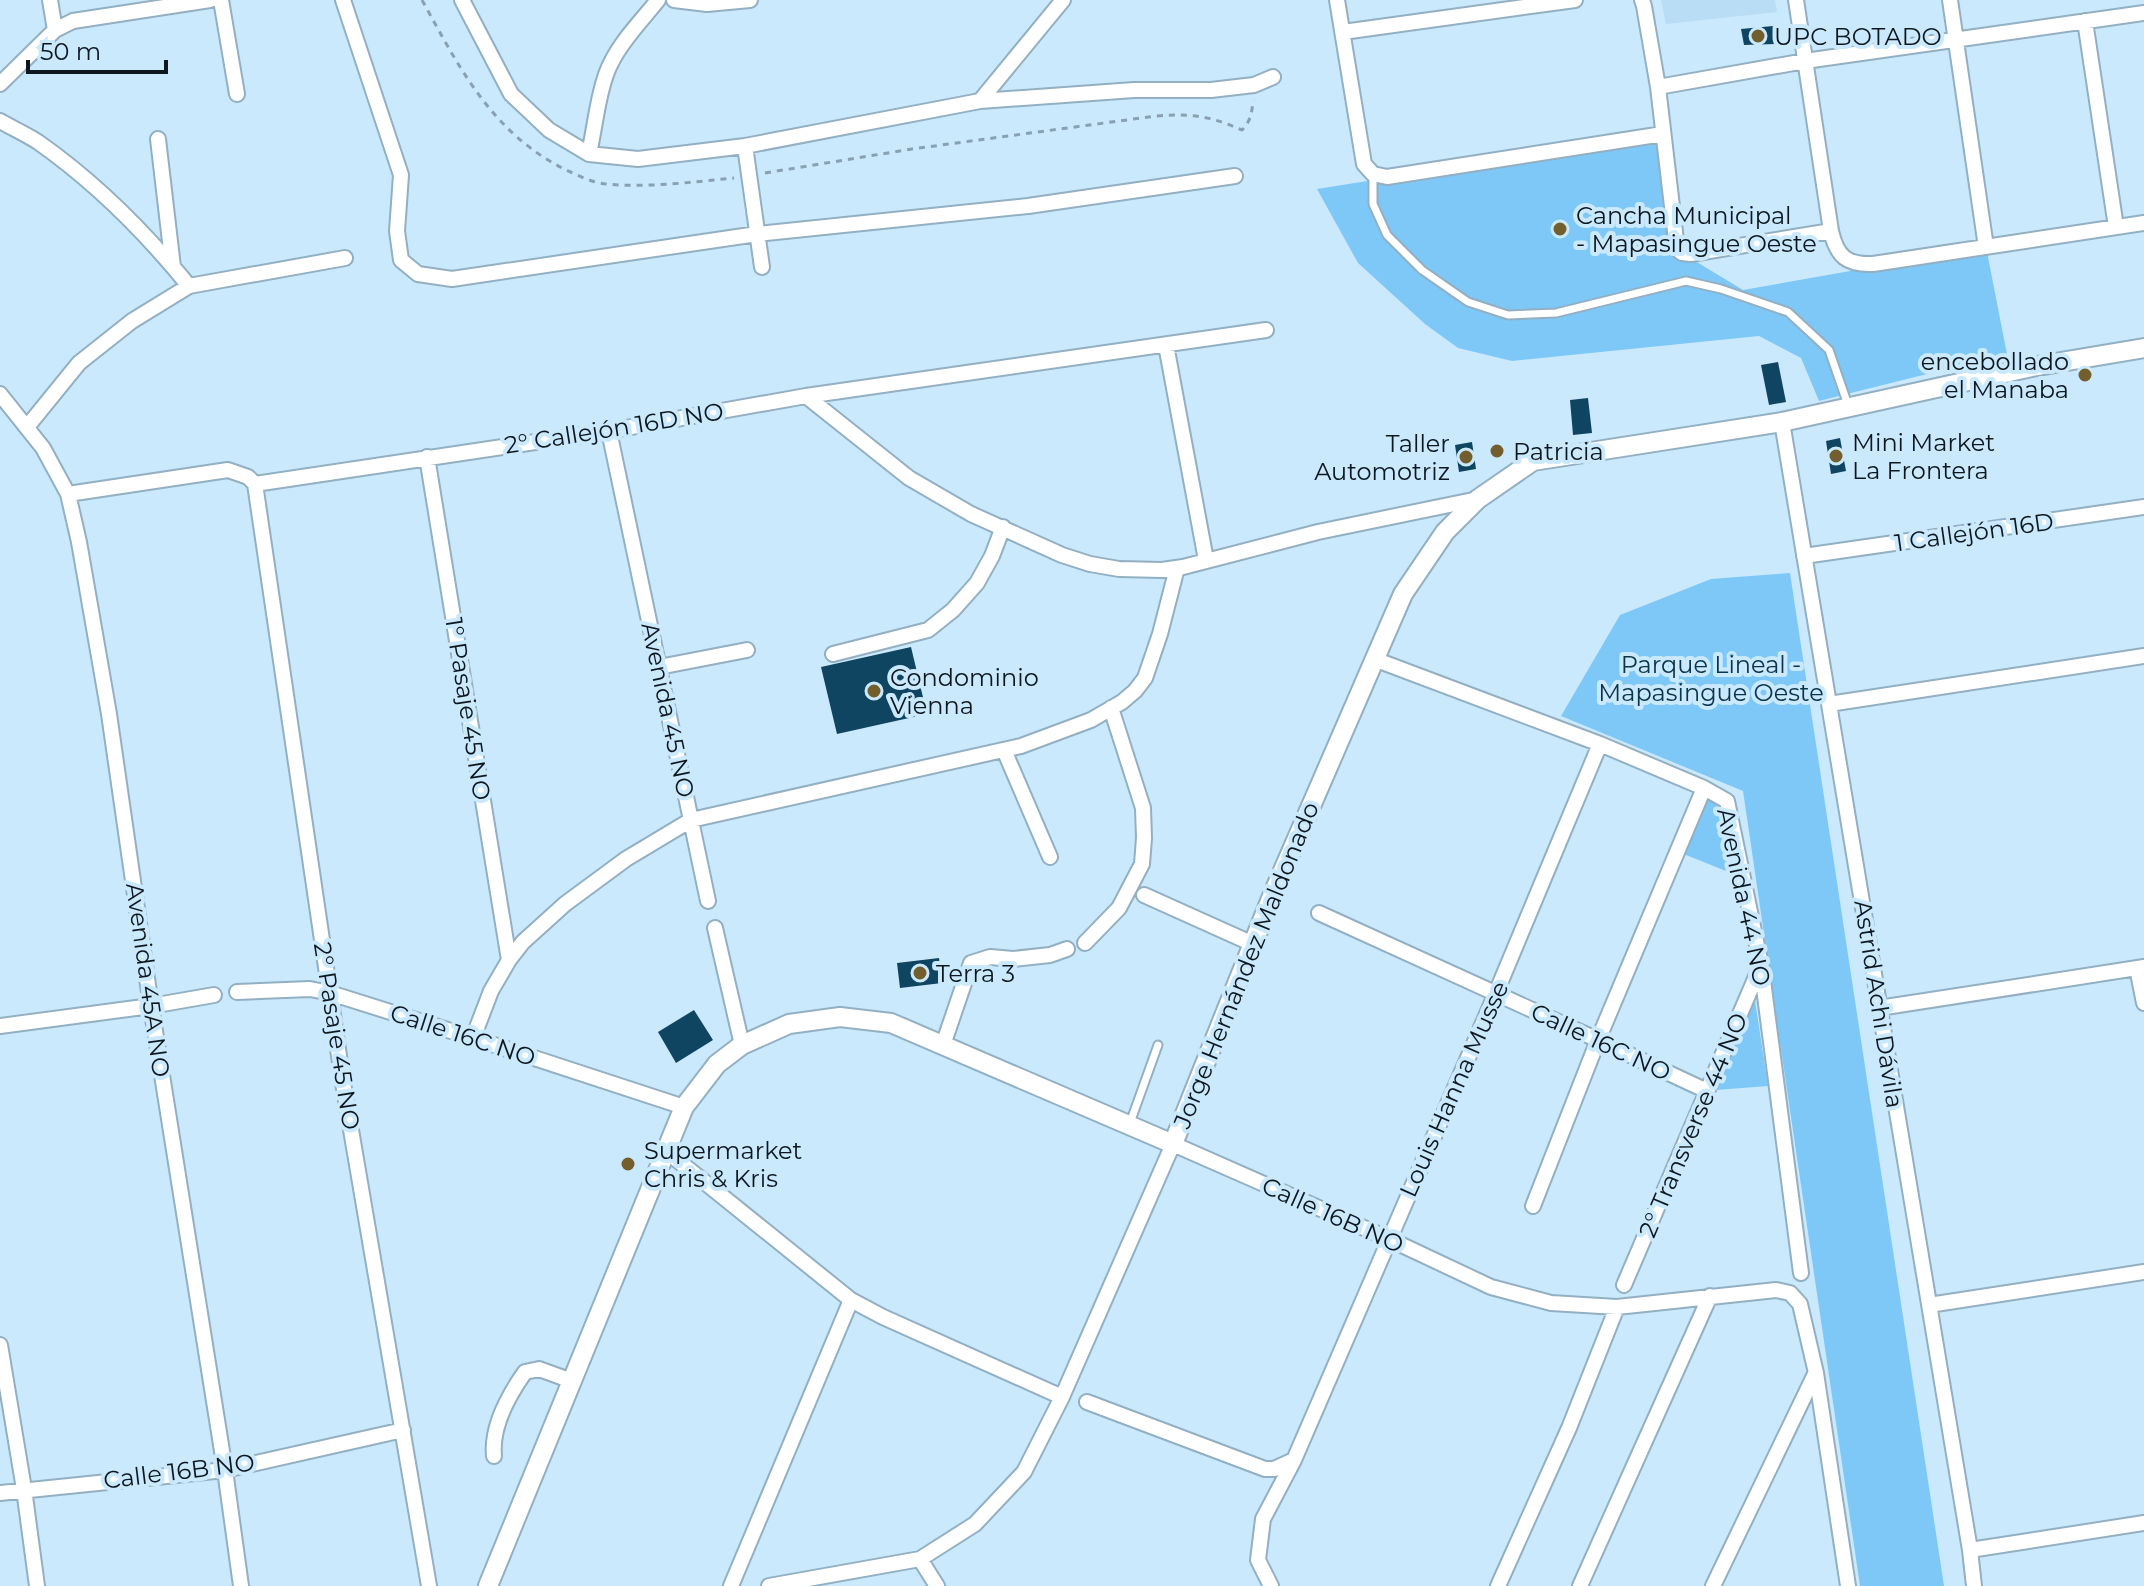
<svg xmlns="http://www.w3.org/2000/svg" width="2144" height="1586" font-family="Montserrat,sans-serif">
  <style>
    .built { fill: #b8ddf5 }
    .green { fill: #7ec8f7 }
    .building { fill: #104561 }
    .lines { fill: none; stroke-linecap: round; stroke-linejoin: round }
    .service-casing { stroke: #93afc2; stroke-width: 11 }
    .minor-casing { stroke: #93afc2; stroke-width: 18 }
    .tertiary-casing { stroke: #93afc2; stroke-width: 22 }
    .path { stroke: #89a0b0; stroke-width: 3; stroke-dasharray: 6 6; stroke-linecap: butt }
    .service { stroke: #fff; stroke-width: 7 }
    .minor { stroke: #fff; stroke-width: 14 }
    .tertiary { stroke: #fff; stroke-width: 18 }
    .poi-dot { fill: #735f2e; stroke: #cbe9fd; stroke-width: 3 }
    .labels { text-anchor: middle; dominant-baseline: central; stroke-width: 8; stroke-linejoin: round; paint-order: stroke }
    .poi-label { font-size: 24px; fill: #0c171e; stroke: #cbe9fd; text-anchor: start }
    .street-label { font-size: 24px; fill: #0c171e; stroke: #cbe9fd }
    .park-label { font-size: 24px; fill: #09344a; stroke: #cbe9fd }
  </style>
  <rect width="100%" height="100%" fill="#cbe9fd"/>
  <path class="built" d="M1661,0H1775L1777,12L1666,24Z"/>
  <path class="green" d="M1663,134L1682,253L1743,290L1986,247L2007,354L1819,401L1801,358L1759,336L1512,361L1458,348L1425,324L1358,263L1317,189Z
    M1790,573L1944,1586H1860L1743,791L1561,716L1620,615L1711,579Z
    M1706,797L1722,803L1736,875L1681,853Z
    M1754,994L1768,1086L1716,1090Z"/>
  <path class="building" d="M1773,26L1775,44L1744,45L1741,29Z
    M1778,362L1786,402L1769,405L1761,365Z
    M1588,398L1592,433L1573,435L1570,400Z
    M1840,438L1846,471L1831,474L1826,441Z
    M1472,442L1476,469L1459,472L1455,445Z
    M911,647L927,714L837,734L821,667Z
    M939,958L942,983L900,988L897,963Z
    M694,1010L713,1040L676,1063L658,1032Z"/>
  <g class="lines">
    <defs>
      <path id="service" d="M1373,174V204L1387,235L1422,270L1468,302L1508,315L1556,313L1686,281L1721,289L1788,312L1829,350L1848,405
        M1130,1123L1158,1045"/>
      <path id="minor" d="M50,0L55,30
        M221,0L237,94
        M343,0L401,175L397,231L401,260L418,274L452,279L757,234L1028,206L1235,176
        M462,0L511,94L549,130L589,154L638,159L745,146L980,101L1134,90H1211L1254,85L1273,77
        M674,0L707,4L750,0
        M1337,0L1364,164L1373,174L1387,177L1663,134
        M1642,0L1644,6L1658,87
        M1796,0L1831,231C1837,257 1847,265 1873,264L2144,223
        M1950,0L1986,247
        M2085,21L2116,227
        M1343,32L1575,0
        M0,84L55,30L73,21L210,0
        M980,101L1063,0
        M0,121C12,128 26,134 38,142C95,182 145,232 189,286
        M158,139L173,267
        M745,146L762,267
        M589,154C595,127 599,84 612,61C623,39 643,19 658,0
        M1831,231L1691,254L1682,253L1677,249L1658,87L1805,61L2144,13
        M1166,345L1206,560
        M0,394L43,448L68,494L79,542L109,714L151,1006L225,1470L241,1586
        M806,396L909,478L971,514L1062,555L1090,564L1119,569L1162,570L1183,567L1318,532L1478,499
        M1782,422L1970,1550L1974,1586
        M27,427L79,363L132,321L189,286L345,258
        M609,431L708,901
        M427,457L509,960
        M255,484L343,1083L429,1586
        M68,494L228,470L248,477L255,484L609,431L806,396L1266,330
        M1804,556L2144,507
        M833,654L928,630L953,610L977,583L992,556L1003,527
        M1374,659L1600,744L1704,788L1727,801L1761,965L1801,1273
        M659,667L747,650
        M1829,704L2144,656
        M1004,750L1050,857
        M1144,895L1253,944
        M1319,913L1598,1040L1707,1091
        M715,928L742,1045
        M1085,943L1119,908L1142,864L1144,838L1143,808L1111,708
        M2137,968L2144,1003
        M237,992L310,989L330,993L473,1038L684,1107
        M1879,1008L2144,967
        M0,1026L151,1006L214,995
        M473,1038L491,991L509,960L523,942L565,904L626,859L691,820L1021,746L1091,720L1122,702L1135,691L1145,678L1160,634L1177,568
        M943,1045L971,963L990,957L1013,959L1050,955L1067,949
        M666,1151L851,1300L883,1317L1062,1397
        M1533,1206L1598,1040L1704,788
        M1624,1285L1761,965
        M1929,1305L2144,1272
        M0,1345L24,1489L37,1586
        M1087,1402L1265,1469H1274L1294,1460
        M494,1456C491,1426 508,1396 525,1372L539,1369L572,1381
        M0,1493L225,1470L403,1430
        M1970,1550L2144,1523
        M920,1559L937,1586
        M731,1586L851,1300
        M769,1586L920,1559L975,1524L1024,1472L1062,1397L1173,1144L1389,1239L1491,1287L1551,1303L1617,1307L1776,1290L1790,1293L1800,1304L1816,1373L1848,1586
        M1271,1586L1258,1560L1263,1519L1294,1460L1496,993L1600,744
        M1498,1586L1569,1428L1617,1307
        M1580,1586L1710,1296
        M1713,1586L1815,1374"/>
      <path id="tertiary" d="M488,1586L684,1107L717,1064L742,1045L789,1024L840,1017L891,1023L1173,1144L1272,896L1403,594L1445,532L1478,499L1533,461L1782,422L2032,367L2144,348"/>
    </defs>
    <use href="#service" class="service-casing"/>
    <use href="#minor" class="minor-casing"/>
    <use href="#tertiary" class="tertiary-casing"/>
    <path class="path" d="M422,0C460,69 492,133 566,170C577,175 593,183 606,184C649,188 692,182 734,178
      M765,173L912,149L1156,116C1191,113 1210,116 1242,130C1251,121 1252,112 1253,100"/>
    <use href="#service" class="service"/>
    <use href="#minor" class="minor"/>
    <use href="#tertiary" class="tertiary"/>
  </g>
  <g class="poi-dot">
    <circle cx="1758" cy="36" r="8"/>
    <circle cx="1560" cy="229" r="8"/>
    <circle cx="2085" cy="375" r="8"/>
    <circle cx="1497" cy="451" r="8"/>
    <circle cx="1836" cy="456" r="8"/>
    <circle cx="1466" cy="457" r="8"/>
    <circle cx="874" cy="691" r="8"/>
    <circle cx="920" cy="973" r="8"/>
    <circle cx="628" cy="1164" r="8"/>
  </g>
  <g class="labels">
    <g class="poi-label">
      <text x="1774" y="36">UPC BOTADO</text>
      <text x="1576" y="215">Cancha Municipal<tspan x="1576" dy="28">- Mapasingue Oeste</tspan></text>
      <text x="2069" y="361" text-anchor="end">encebollado<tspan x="2069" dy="28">el Manaba</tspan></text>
      <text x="1852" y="442">Mini Market<tspan x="1852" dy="28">La Frontera</tspan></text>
      <text x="1450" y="443" text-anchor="end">Taller<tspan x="1450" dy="28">Automotriz</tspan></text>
      <text x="1513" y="451">Patricia</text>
      <text x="890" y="677">Condominio<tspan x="890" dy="28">Vienna</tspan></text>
      <text x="936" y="973">Terra 3</text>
      <text x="644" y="1150">Supermarket<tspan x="644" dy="28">Chris &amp; Kris</tspan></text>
    </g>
    <g class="street-label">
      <text transform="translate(614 428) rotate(-9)">2° Callejón 16D NO</text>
      <text transform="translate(1974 532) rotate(-8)">1 Callejón 16D</text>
      <text transform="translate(468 709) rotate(81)">1° Pasaje 45 NO</text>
      <text transform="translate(668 710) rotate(78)">Avenida 45 NO</text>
      <text transform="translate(1744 897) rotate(78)">Avenida 44 NO</text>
      <text transform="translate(1246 965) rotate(-68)">Jorge Hernández Maldonado</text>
      <text transform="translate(148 980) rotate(82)">Avenida 45A NO</text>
      <text transform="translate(1879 1004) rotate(81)">Astrid Achi Dávila</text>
      <text transform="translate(463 1035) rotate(18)">Calle 16C NO</text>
      <text transform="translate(337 1036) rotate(81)">2° Pasaje 45 NO</text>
      <text transform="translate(1601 1042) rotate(25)">Calle 16C NO</text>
      <text transform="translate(1454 1089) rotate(-66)">Louis Hanna Musse</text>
      <text transform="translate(1693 1125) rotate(-67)">2° Transverse 44 NO</text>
      <text transform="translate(1333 1215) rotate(24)">Calle 16B NO</text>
      <text transform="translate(179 1471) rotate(-7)">Calle 16B NO</text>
    </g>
    <g class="park-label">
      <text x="1711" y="664">Parque Lineal -<tspan x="1711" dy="28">Mapasingue Oeste</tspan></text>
    </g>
  </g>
  <path d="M28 60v12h138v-12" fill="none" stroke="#0c171e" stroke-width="4"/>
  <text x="40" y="60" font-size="24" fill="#0c171e" stroke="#cbe9fd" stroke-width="6" paint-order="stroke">50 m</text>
</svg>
